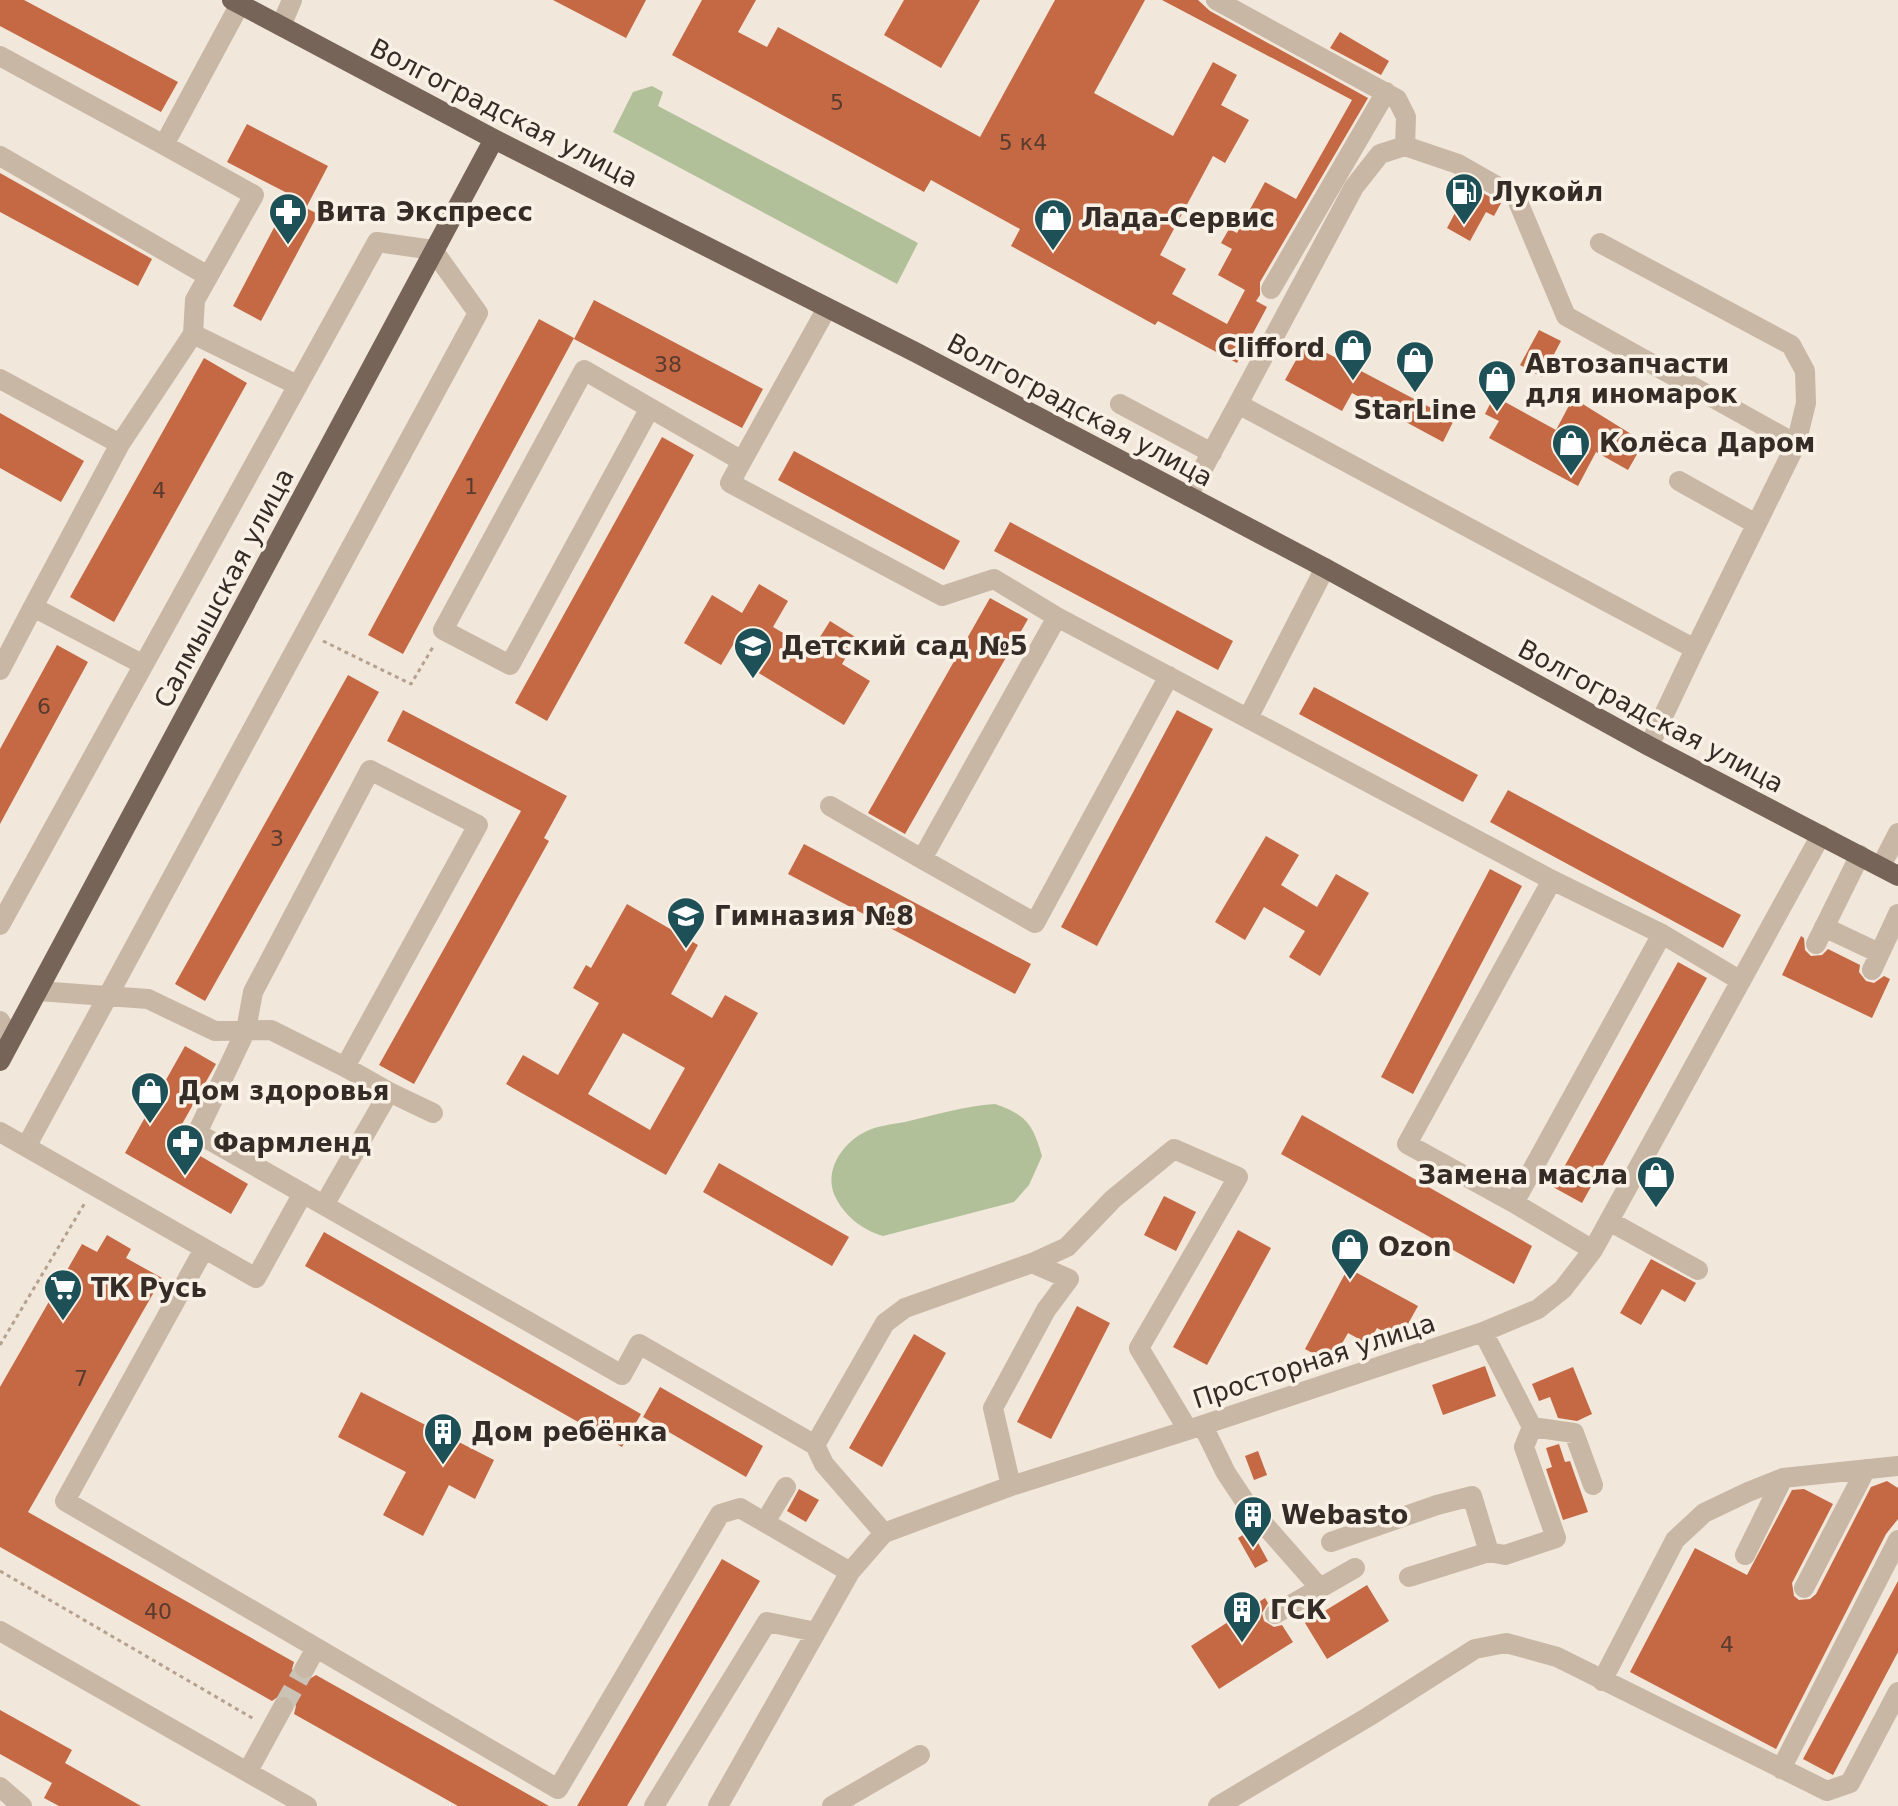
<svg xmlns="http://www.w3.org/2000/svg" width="1898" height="1806" font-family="'DejaVu Sans',sans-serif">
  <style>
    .green { fill: #b2c09a }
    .building { fill: #c56844; fill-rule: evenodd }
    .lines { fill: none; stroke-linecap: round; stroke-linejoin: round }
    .minor-tunnel { stroke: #cbc2b6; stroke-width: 20; stroke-dasharray: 20 10; stroke-linecap: butt }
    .path { stroke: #b5a190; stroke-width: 3; stroke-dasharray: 4 4; stroke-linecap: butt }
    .minor { stroke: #c9b7a6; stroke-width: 20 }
    .major { stroke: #776458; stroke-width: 20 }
    .labels { text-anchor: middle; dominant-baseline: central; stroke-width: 7; stroke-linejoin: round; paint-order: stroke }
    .number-label { font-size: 22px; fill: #593b2e }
    .street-label { font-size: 26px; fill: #352c27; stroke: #f9f1e6 }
    .poi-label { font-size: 26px; font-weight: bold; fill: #352c27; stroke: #f9f1e6; text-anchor: start }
  </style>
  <rect width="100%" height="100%" fill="#f1e7da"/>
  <path class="green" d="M652,86L663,92L658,106L918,243L897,284L613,132L633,92Z
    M995,1104C1027,1115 1033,1125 1042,1156L1029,1185L1014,1202L883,1236C862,1230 843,1215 834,1194C824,1168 845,1140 869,1130C879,1126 893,1124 905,1122C935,1115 964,1106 995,1104Z"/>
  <path class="building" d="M0,0H24L178,82L161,112L0,26Z
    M553,0H646L626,38Z
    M702,0H756L738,32L767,47L778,27L980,137L1055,0H1145L1094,93L1173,136L1213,62L1237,75L1221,105L1249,120L1225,163L1213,156L1160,255L1186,269L1172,294L1227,324L1245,290L1218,275L1232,249L1221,243L1229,229L1237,233L1265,182L1296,199L1352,100L1162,0H1198L1210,11L1368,98L1260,282V295L1256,301L1267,307L1237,363L1158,321L1155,325L1011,246L1020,229L931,180L924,192L672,55Z
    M904,0H980L941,68L884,35Z
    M1340,32L1389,61L1381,75L1330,48Z
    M247,124L328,166L306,208L318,214L261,321L233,306L291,195L227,162Z
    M0,173L152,259L138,286L0,212Z
    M1461,181L1501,203L1494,216L1486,212L1470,241L1447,228L1463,198L1454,193Z
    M594,300L763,389L742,428L574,339Z
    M539,319L574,338L403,654L368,635Z
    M1539,330L1561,341L1542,377L1520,365Z
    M1306,342L1454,420L1443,442L1352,393L1342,411L1285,380Z
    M204,358L247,383L114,622L70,597Z
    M1494,396L1556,430L1573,398L1644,442L1628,470L1596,452L1578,486L1489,438L1499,421L1485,414Z
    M0,413L84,461L61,502L0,468Z
    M662,437L694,455L547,721L515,703Z
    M794,451L960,541L944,570L778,480Z
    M1010,522L1233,641L1218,670L994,551Z
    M759,584L788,601L773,627L812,650L830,621L857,638L842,664L870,681L844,725L752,669L765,647L740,633L721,665L684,643L712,595L742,613Z
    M990,598L1028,619L905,834L868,813Z
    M57,645L88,662L0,824V749Z
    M348,675L379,692L205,1001L175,984Z
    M1314,687L1478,775L1463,802L1299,714Z
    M403,710L567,796L544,838L549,841L414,1084L379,1065L521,811L387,741Z
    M1177,710L1213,729L1097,946L1061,927Z
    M1508,790L1741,915L1723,948L1490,822Z
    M1266,836L1299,855L1281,885L1317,907L1336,874L1369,893L1320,976L1289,957L1305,931L1264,907L1245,940L1215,922Z
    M804,844L1031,964L1015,994L788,874Z
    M1490,869L1522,886L1413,1094L1381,1077Z
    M627,904L698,945L671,994L712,1018L725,995L758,1013L666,1175L506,1084L523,1055L558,1075L599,1003L573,988L586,965L591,968ZM623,1033L685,1068L650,1130L588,1094Z
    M1801,936L1804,938L1805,950L1811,956L1822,955L1828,949L1860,965L1859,972L1866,981L1874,983L1884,976L1890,979L1872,1018L1782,975Z
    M1678,962L1707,978L1582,1203L1553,1187Z
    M185,1046L216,1064L173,1140L248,1184L231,1214L125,1153Z
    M1302,1115L1532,1246L1514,1284L1281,1154Z
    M719,1163L849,1237L832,1266L703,1192Z
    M1164,1196L1196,1212L1176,1251L1144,1235Z
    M1238,1230L1271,1248L1207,1365L1173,1347Z
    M324,1232L641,1414L622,1447L305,1266Z
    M107,1235L131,1249L126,1258L162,1278L28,1512L294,1662L292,1669L298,1679L306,1681L316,1675L549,1806H458L294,1714L296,1706L290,1696L282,1694L272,1701L0,1547V1387L82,1244L97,1252Z
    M1651,1259L1696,1283L1685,1302L1662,1289L1641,1325L1620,1313Z
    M1348,1268L1418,1306L1399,1340L1377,1328L1368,1344L1348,1333L1331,1363L1305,1349Z
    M1077,1306L1110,1323L1051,1439L1017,1422Z
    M914,1334L946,1353L882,1467L849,1448Z
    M1485,1366L1496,1396L1443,1415L1432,1385Z
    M1573,1367L1592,1414L1577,1421L1558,1418L1550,1397L1539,1401L1532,1384Z
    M660,1387L763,1446L746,1477L643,1417Z
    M361,1392L494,1460L475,1499L449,1485L423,1536L383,1515L406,1472L338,1437Z
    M1559,1444L1565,1462L1570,1461L1588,1512L1563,1520L1546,1469L1552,1467L1546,1448Z
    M1258,1451L1267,1475L1254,1480L1245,1456Z
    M1887,1481L1898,1488V1519L1886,1534L1776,1749L1630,1672L1695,1548L1747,1575L1792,1490L1804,1489L1833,1504L1792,1583L1794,1596L1799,1600L1810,1599L1816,1594L1871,1487Z
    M799,1489L819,1500L806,1522L787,1511Z
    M1251,1530L1268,1561L1255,1568L1238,1538Z
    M722,1559L760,1581L627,1806H577Z
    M1898,1581V1652L1833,1775L1803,1759Z
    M1367,1585L1389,1621L1327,1659L1305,1623Z
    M1265,1598L1268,1603L1262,1613L1264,1621L1274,1627L1282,1625L1293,1642L1219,1689L1191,1646Z
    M0,1710L72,1750L65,1763L141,1806H59L44,1798L52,1783L0,1754Z"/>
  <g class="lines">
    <path class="minor-tunnel" d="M283,1707L305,1668"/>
    <path class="path" d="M323,641L411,684L433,647
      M0,1345L86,1201
      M0,1571L254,1719"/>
    <path class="minor" d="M1216,0L1397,99L1406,117L1405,146
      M281,26L292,0
      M0,56L164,145L240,4
      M164,145L254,195L195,300L193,334L297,385
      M0,156L208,276
      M1600,243L1791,345L1805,371L1806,403L1796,444L1695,649
      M1271,289L1386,92
      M0,379L120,444
      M1120,404L1212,453
      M1238,404L1354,187L1380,154L1405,146L1458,164L1516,197L1566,316L1796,444
      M650,408L510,665L443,630L584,370L742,461L827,308
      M742,461L730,483L942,596L994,579L1057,617
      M1679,481L1756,524
      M1188,496L1238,404L1695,649L1649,746
      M142,664L33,607L120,444L193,334
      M0,670L33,607
      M1169,676L1035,923L922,859L1057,617L1552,880L1662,934L1741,981
      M1248,718L1325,568
      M830,806L922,859
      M1881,866L1898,833
      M0,925L377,242L433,250L478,313L26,1147
      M1824,927L1879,953
      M1816,944L1860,855
      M1872,970L1898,914
      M38,991L148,999L215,1031L271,1030L345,1067L389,1092L324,1205
      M0,1021L11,1040
      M345,1067L478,825L370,770L253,992L246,1030L197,1133L622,1375L639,1344L815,1445L885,1323L905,1308L1032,1263L1069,1279L1046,1310L993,1408L1011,1486
      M389,1092L433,1113
      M0,1132L256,1278L303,1193
      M1514,1203L1407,1144L1552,880
      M1609,1221L1698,1270
      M204,1249L65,1501L558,1789L720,1514L740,1508L850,1572
      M1593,1250L1514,1203L1662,934
      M1032,1263L1067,1247L1113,1199L1174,1149L1238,1177L1139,1348L1188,1430
      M1203,1426L1226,1473L1248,1506L1320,1588
      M1532,1427L1574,1433L1593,1485
      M815,1445L824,1464L884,1533
      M765,1522L786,1487
      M1331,1542L1437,1505L1472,1496L1489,1552
      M1745,1555L1783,1478
      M1409,1577L1489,1552L1505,1555L1556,1538L1524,1447L1532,1427L1483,1332
      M1804,1588L1866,1469
      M1275,1614L1355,1568
      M0,1631L307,1806
      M305,1668L316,1648
      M1602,1681L1675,1540L1704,1513L1748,1492L1783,1478L1898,1466
      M1781,1769L1898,1540
      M248,1771L283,1707
      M0,1787L22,1806
      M654,1806L767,1622L816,1632
      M718,1806L850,1572L884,1533L1011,1486L1188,1430L1483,1332L1538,1309L1563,1289L1593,1250L1821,835
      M832,1806L920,1755
      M1218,1806L1368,1717L1475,1649L1506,1643L1557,1657L1827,1791L1850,1783L1898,1692"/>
    <path class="major" d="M232,0L494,139L915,352L1325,568L1649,746L1898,876
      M0,1061L494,139"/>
  </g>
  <defs>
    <symbol id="fuel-pin" viewBox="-11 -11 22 30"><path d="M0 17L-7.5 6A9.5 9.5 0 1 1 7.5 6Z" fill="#1d5157" stroke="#f9f1e6"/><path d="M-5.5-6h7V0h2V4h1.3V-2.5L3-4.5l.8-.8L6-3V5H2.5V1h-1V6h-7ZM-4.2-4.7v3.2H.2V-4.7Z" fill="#fff"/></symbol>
    <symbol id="pharmacy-pin" viewBox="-11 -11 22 30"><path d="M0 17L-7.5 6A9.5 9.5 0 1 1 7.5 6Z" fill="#1d5157" stroke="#f9f1e6"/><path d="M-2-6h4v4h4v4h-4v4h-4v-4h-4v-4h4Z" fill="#fff"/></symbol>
    <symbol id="shop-pin" viewBox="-11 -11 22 30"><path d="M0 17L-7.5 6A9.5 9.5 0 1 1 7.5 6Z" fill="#1d5157" stroke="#f9f1e6"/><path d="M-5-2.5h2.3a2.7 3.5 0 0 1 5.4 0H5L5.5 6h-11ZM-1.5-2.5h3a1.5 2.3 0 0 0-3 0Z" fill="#fff"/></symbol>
    <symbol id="school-pin" viewBox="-11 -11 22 30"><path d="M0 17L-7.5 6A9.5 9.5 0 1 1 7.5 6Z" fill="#1d5157" stroke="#f9f1e6"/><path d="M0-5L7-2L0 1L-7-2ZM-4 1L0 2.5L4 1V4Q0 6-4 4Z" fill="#fff"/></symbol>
    <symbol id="supermarket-pin" viewBox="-11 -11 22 30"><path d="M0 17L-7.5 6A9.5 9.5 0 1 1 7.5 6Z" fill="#1d5157" stroke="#f9f1e6"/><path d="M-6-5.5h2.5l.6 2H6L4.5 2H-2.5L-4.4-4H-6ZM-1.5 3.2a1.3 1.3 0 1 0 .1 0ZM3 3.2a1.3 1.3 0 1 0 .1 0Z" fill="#fff"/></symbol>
    <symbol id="building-pin" viewBox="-11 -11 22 30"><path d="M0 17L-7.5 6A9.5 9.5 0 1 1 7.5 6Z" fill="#1d5157" stroke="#f9f1e6"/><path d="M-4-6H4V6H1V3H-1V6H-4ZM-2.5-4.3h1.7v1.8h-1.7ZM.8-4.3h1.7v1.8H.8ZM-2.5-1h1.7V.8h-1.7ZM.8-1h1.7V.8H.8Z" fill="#fff"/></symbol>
  </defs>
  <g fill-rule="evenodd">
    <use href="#fuel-pin" x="1442" y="170" width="44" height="60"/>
    <use href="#pharmacy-pin" x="266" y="190" width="44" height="60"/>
    <use href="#shop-pin" x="1031" y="196" width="44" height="60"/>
    <use href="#shop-pin" x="1331" y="326" width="44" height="60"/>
    <use href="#shop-pin" x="1393" y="338" width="44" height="60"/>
    <use href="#shop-pin" x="1475" y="357" width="44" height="60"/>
    <use href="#shop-pin" x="1549" y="421" width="44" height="60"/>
    <use href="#school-pin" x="731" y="624" width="44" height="60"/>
    <use href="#school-pin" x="664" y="894" width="44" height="60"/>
    <use href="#shop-pin" x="128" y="1069" width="44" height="60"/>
    <use href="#pharmacy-pin" x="163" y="1121" width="44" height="60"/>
    <use href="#shop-pin" x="1634" y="1153" width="44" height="60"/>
    <use href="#shop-pin" x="1328" y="1225" width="44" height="60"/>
    <use href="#supermarket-pin" x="41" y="1266" width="44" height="60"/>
    <use href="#building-pin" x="421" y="1410" width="44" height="60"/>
    <use href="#building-pin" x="1231" y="1493" width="44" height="60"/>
    <use href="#building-pin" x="1220" y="1588" width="44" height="60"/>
  </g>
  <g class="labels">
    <g class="number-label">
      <text x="837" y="102">5</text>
      <text x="1023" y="142">5 к4</text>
      <text x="668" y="364">38</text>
      <text x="471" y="486">1</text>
      <text x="159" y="490">4</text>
      <text x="44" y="706">6</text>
      <text x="277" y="838">3</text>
      <text x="81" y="1378">7</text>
      <text x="158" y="1611">40</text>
      <text x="1727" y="1644">4</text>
    </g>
    <g class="street-label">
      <text transform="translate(504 113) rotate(27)">Волгоградская улица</text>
      <text transform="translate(1080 410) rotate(28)">Волгоградская улица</text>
      <text transform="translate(224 588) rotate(-62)">Салмышская улица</text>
      <text transform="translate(1651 716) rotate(28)">Волгоградская улица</text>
      <text transform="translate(1314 1361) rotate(-18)">Просторная улица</text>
    </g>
    <g class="poi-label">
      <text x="1492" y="192">Лукойл</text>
      <text x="316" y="212">Вита Экспресс</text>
      <text x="1081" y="218">Лада-Сервис</text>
      <text x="1325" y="348" text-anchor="end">Clifford</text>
      <text x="1525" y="364">Автозапчасти<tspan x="1525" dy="30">для иномарок</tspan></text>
      <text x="1415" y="410" text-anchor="middle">StarLine</text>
      <text x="1599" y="443">Колёса Даром</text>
      <text x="781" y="646">Детский сад №5</text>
      <text x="714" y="916">Гимназия №8</text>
      <text x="178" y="1091">Дом здоровья</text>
      <text x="213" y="1143">Фармленд</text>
      <text x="1628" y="1175" text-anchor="end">Замена масла</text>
      <text x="1378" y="1247">Ozon</text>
      <text x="91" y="1288">ТК Русь</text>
      <text x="471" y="1432">Дом ребёнка</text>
      <text x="1281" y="1515">Webasto</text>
      <text x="1270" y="1610">ГСК</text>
    </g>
  </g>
</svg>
